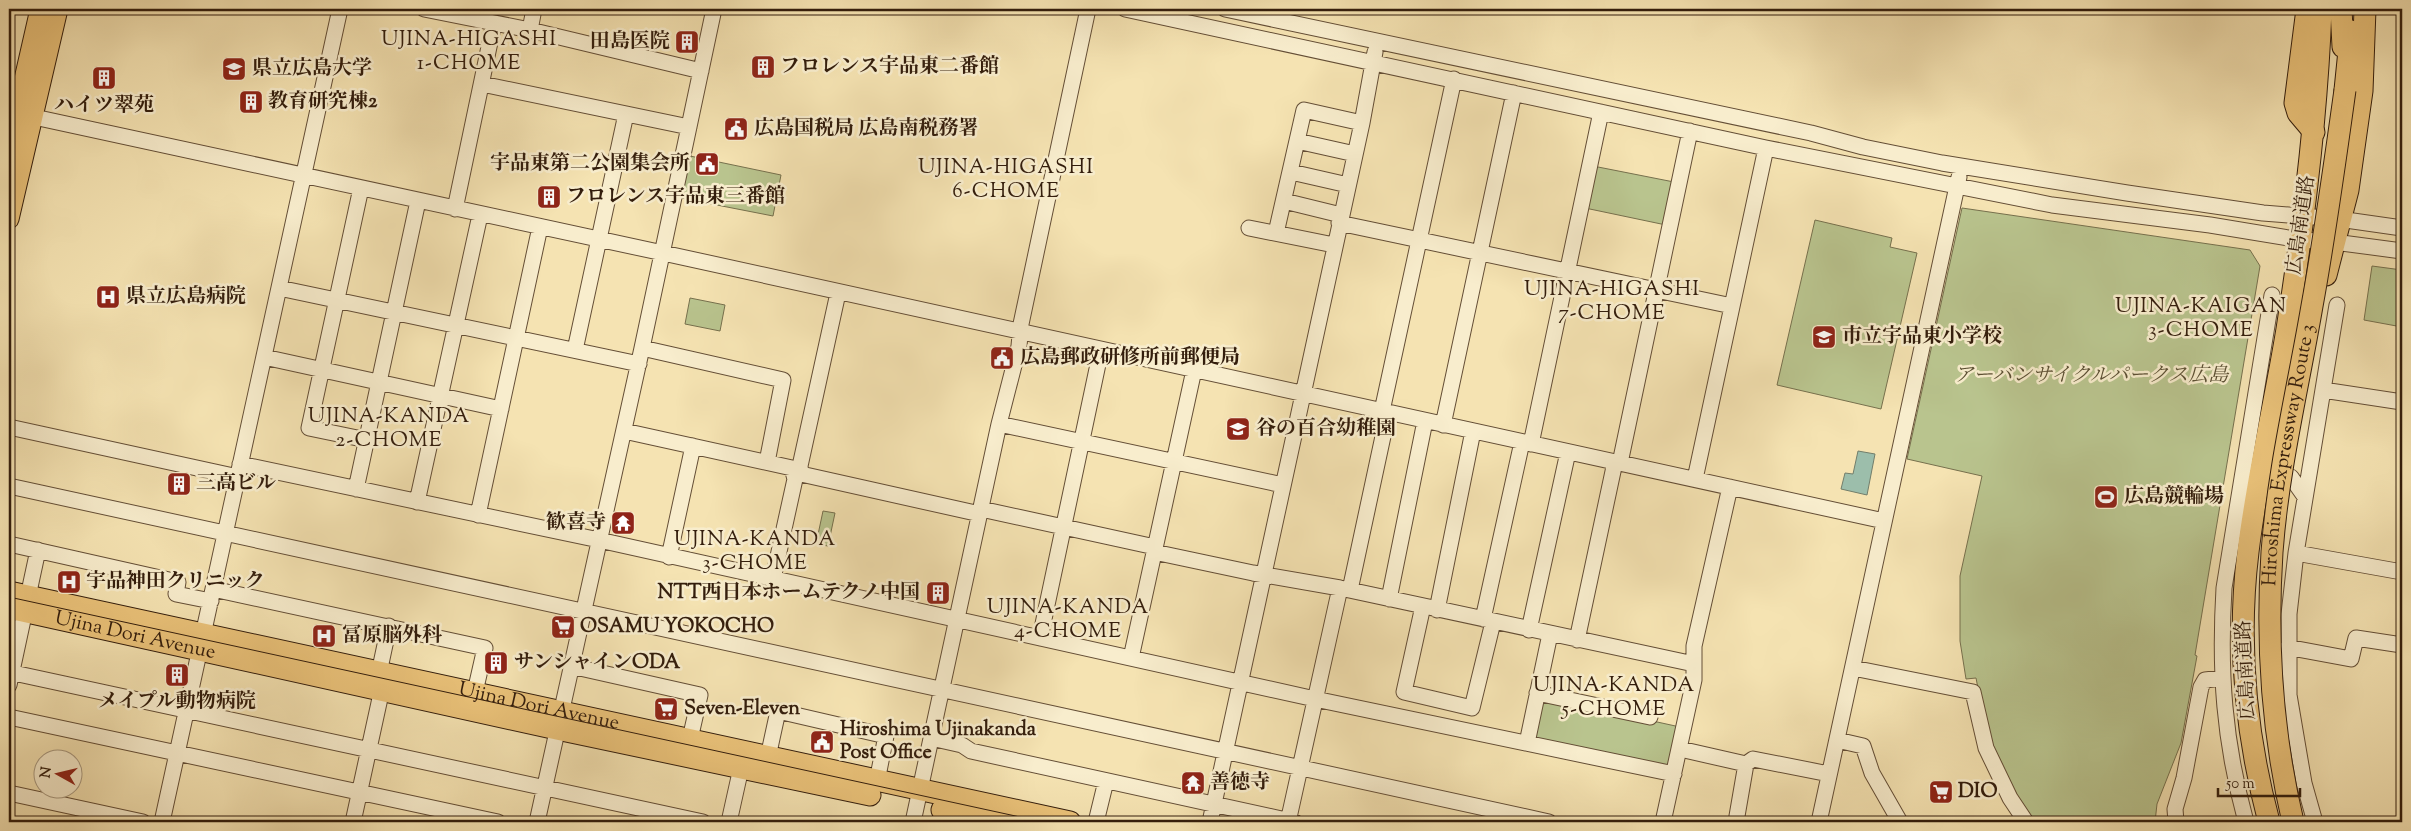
<svg xmlns="http://www.w3.org/2000/svg" width="2411" height="831" font-family="'Sorts Mill Goudy','Noto Serif JP',serif">
  <style>
    .green { fill: #b9c48e; stroke: #76704d }
    .water { fill: #9cbeab; stroke: #727e6b }
    .lines { fill: none; stroke-linecap: round; stroke-linejoin: round }
    .minor-casing { stroke: #644e36; stroke-width: 17 }
    .major-casing { stroke: #331d0c; stroke-width: 21 }
    .highway-casing { stroke: #331d0c; stroke-width: 23 }
    .minor { stroke: #f8edcd; stroke-width: 15 }
    .major { stroke: #eac279; stroke-width: 19 }
    .highway { stroke: #eac279; stroke-width: 21 }
    .tram { stroke: #331d0c; stroke-width: 1 }
    .highway-bridge-casing { stroke: #331d0c; stroke-width: 23; stroke-linecap: butt }
    .highway-bridge { stroke: #eac279; stroke-width: 21 }
    .labels { text-anchor: middle; dominant-baseline: central; stroke-width: 5; stroke-linejoin: round; paint-order: stroke }
    .poi-label { font-size: 20px; font-weight: bold; fill: #331d0c; stroke: #f8edcd; text-anchor: start }
    .street-label { font-size: 20px; fill: #331d0c; stroke: #f8edcd }
    .park-label { font-size: 20px; font-style: italic; fill: #5b4f33; stroke: #f8edcd }
    .neighbourhood-label { font-size: 21px; letter-spacing: 1px; fill: #331d0c; stroke: #f8edcd }
  </style>
  <rect width="100%" height="100%" fill="#f5e3b2"/>
  <filter id="stains"><feTurbulence type="fractalNoise" baseFrequency=".004" numOctaves="4"/><feColorMatrix values="0 0 0 0 .2 0 0 0 0 .09 0 0 0 0 .02 0 0 0 .5 -.17"/></filter>
  <radialGradient id="worn" r=".72"><stop offset=".6" stop-color="#630" stop-opacity="0"/><stop offset="1" stop-color="#630" stop-opacity=".3"/></radialGradient>
  <path class="green" d="M690,156L781,175L773,216L681,198Z
    M1593,166L1674,182L1666,225L1585,208Z
    M1962,208L2250,250L2260,266L2195,655L2197,656L2181,743L2157,804L2155,822H2031L2000,771L1983,714L1976,678L1966,679L1960,641V576L1982,476L1907,459Z
    M1815,220L1892,238L1890,247L1917,253L1881,409L1777,385Z
    M2372,266L2402,270V327L2364,320Z
    M690,298L725,305L720,331L685,324Z
    M823,511L835,513L828,546L816,544Z
    M1548,698L1680,727L1672,765L1665,769L1536,741L1533,735L1540,704Z"/>
  <path class="water" d="M1858,451L1875,454L1867,495L1841,489L1845,473L1853,474Z"/>
  <g class="lines">
    <defs>
      <path id="minor" d="M424,9L530,30L701,71
        M1125,9L1766,148L2052,205L2210,225L2301,240L2334,242L2402,251
        M1225,9L1811,133L1863,147L1942,163L2127,193L2263,213L2339,219L2402,228
        M530,30L534,9
        M482,84L689,127
        M9,87L23,88L34,117L663,253L1884,521
        M1297,141L1355,154
        M1291,172L1348,185
        M361,188L309,428L367,440
        M1284,201L1341,215
        M455,209L494,23
        M1339,223L1732,306
        M1249,228L1334,245
        M1276,233L1304,110L1362,123
        M279,288L639,364
        M838,293L800,466L801,474L980,514
        M642,348L783,380L767,462
        M575,350L626,114
        M264,357L501,409
        M2323,390L2402,402
        M1382,411L1454,79
        M999,424L1283,485
        M1443,425L1514,93
        M9,427L238,477
        M624,431L792,468L795,479L773,579
        M1531,444L1601,112
        M1620,463L1690,131
        M240,464L599,540L1315,699L1674,774
        M2291,477L2305,497
        M1695,479L1766,148
        M9,486L1549,822
        M356,489L418,201
        M417,502L480,215
        M981,509L1155,547
        M478,515L540,227
        M9,544L178,582L176,594L211,601
        M1154,552L1253,573L1340,588L1694,664
        M2296,553L2402,572
        M669,557L693,446
        M213,589L485,648L475,692
        M1350,590L1388,413
        M1389,599L1425,421
        M1423,606L1404,692L1472,708L1493,622
        M1437,610L1473,431
        M1483,619L1522,442
        M1529,630L1568,452
        M1040,638L1101,350
        M1577,640L1615,462
        M2287,647L2351,659L2356,638L2402,645
        M1131,658L1194,370
        M571,666L700,695L690,739
        M1853,668L1973,692L1986,748L2010,798L2026,822
        M9,672L703,822
        M379,673L389,626
        M9,685L38,550
        M1537,693L1650,717
        M9,717L498,822
        M931,738L962,745L971,751L1295,822
        M1837,740L1863,746L1872,773L1900,822
        M1527,743L1550,634
        M1680,749L1746,764L1753,759L1829,774
        M768,757L778,711L886,736L877,781
        M9,793L143,822
        M1737,816L1746,764
        M162,822L340,9
        M353,822L382,689
        M537,822L642,348L714,9
        M729,822L741,768
        M913,822L999,424L1019,346L1021,324L1088,9
        M1096,822L1106,781
        M1210,822L1362,123L1375,52
        M1288,822L1340,588
        M1663,822L1694,680V646L1730,487
        M1819,822L1959,177
        M2176,822L2175,809L2184,778L2201,687L2205,680L2222,678
        M2246,822C2224,741 2219,672 2224,588L2272,295
        M2315,822L2304,783L2289,695V614L2296,553L2337,305"/>
      <path id="major" d="M9,145L40,9
        M9,219L58,9"/>
      <g id="highway">
        <path d="M2307,9L2295,103L2298,113L2314,132"/>
        <path d="M2341,9L2343,47"/>
        <path d="M2345,90L2351,31"/>
        <path d="M2326,275L2348,190L2362,91L2365,9"/>
        <path id="s1" d="M9,592L1070,822"/>
        <path id="s2" d="M9,608L557,729L870,795"/>
        <path d="M942,810L995,822"/>
        <path d="M2269,822C2246,735 2237,642 2248,552C2257,477 2275,403 2287,329C2304,222 2317,116 2321,9"/>
      </g>
    </defs>
    <use href="#minor" class="minor-casing"/>
    <use href="#major" class="major-casing"/>
    <use href="#highway" class="highway-casing"/>
    <use href="#minor" class="minor"/>
    <use href="#major" class="major"/>
    <use href="#highway" class="highway"/>
    <path class="tram" d="M9,597L1043,822"/>
    <defs>
      <g id="highway-bridge">
        <path id="s3" d="M2293,822C2272,733 2266,644 2272,552C2278,470 2298,388 2312,306C2325,235 2335,162 2345,90"/>
      </g>
    </defs>
    <use href="#highway-bridge" class="highway-bridge-casing"/>
    <use href="#highway-bridge" class="highway-bridge"/>
  </g>
  <defs>
    <symbol id="building-square" viewBox="-11 -11 22 22"><rect x="-9" y="-9" width="18" height="18" rx="4" fill="#8f2418" stroke="#f8edcd"/><path d="M-4-6H4V6H1V3H-1V6H-4ZM-2.5-4.3h1.7v1.8h-1.7ZM.8-4.3h1.7v1.8H.8ZM-2.5-1h1.7V.8h-1.7ZM.8-1h1.7V.8H.8Z" fill="#fff"/></symbol>
    <symbol id="university-square" viewBox="-11 -11 22 22"><rect x="-9" y="-9" width="18" height="18" rx="4" fill="#8f2418" stroke="#f8edcd"/><path d="M0-5L7-2L0 1L-7-2ZM-4 1L0 2.5L4 1V4Q0 6-4 4Z" fill="#fff"/></symbol>
    <symbol id="civic-square" viewBox="-11 -11 22 22"><rect x="-9" y="-9" width="18" height="18" rx="4" fill="#8f2418" stroke="#f8edcd"/><path d="M-.6-6.5H3V-4.5H.6V-3L4-1V1h2V6H-6V1h2V-1L-.6-3ZM-1.2 2.5V6h2.4V2.5Z" fill="#fff"/></symbol>
    <symbol id="hospital-square" viewBox="-11 -11 22 22"><rect x="-9" y="-9" width="18" height="18" rx="4" fill="#8f2418" stroke="#f8edcd"/><path d="M-5-5h3v3.5h4V-5h3V5h-3V1.5h-4V5h-3Z" fill="#fff"/></symbol>
    <symbol id="school-square" viewBox="-11 -11 22 22"><rect x="-9" y="-9" width="18" height="18" rx="4" fill="#8f2418" stroke="#f8edcd"/><path d="M0-5L7-2L0 1L-7-2ZM-4 1L0 2.5L4 1V4Q0 6-4 4Z" fill="#fff"/></symbol>
    <symbol id="stadium-square" viewBox="-11 -11 22 22"><rect x="-9" y="-9" width="18" height="18" rx="4" fill="#8f2418" stroke="#f8edcd"/><path d="M0-5a6.5 5 0 1 0 0 10a6.5 5 0 1 0 0-10ZM-3.5-1.8h7v3.6h-7Z" fill="#fff"/></symbol>
    <symbol id="temple-square" viewBox="-11 -11 22 22"><rect x="-9" y="-9" width="18" height="18" rx="4" fill="#8f2418" stroke="#f8edcd"/><path d="M0-6L5-2H3V0L6.5 2.5H4V6H1.5V3h-3V6H-4V2.5H-6.5L-3 0V-2H-5Z" fill="#fff"/></symbol>
    <symbol id="supermarket-square" viewBox="-11 -11 22 22"><rect x="-9" y="-9" width="18" height="18" rx="4" fill="#8f2418" stroke="#f8edcd"/><path d="M-6-5.5h2.5l.6 2H6L4.5 2H-2.5L-4.4-4H-6ZM-1.5 3.2a1.3 1.3 0 1 0 .1 0ZM3 3.2a1.3 1.3 0 1 0 .1 0Z" fill="#fff"/></symbol>
  </defs>
  <g fill-rule="evenodd">
    <use href="#building-square" x="673" y="28" width="28" height="28"/>
    <use href="#building-square" x="749" y="53" width="28" height="28"/>
    <use href="#university-square" x="220" y="55" width="28" height="28"/>
    <use href="#building-square" x="90" y="64" width="28" height="28"/>
    <use href="#building-square" x="237" y="88" width="28" height="28"/>
    <use href="#civic-square" x="722" y="115" width="28" height="28"/>
    <use href="#civic-square" x="693" y="150" width="28" height="28"/>
    <use href="#building-square" x="535" y="183" width="28" height="28"/>
    <use href="#hospital-square" x="94" y="283" width="28" height="28"/>
    <use href="#school-square" x="1810" y="323" width="28" height="28"/>
    <use href="#civic-square" x="988" y="344" width="28" height="28"/>
    <use href="#school-square" x="1224" y="415" width="28" height="28"/>
    <use href="#building-square" x="165" y="470" width="28" height="28"/>
    <use href="#stadium-square" x="2092" y="483" width="28" height="28"/>
    <use href="#temple-square" x="609" y="509" width="28" height="28"/>
    <use href="#hospital-square" x="55" y="568" width="28" height="28"/>
    <use href="#building-square" x="924" y="579" width="28" height="28"/>
    <use href="#supermarket-square" x="549" y="613" width="28" height="28"/>
    <use href="#hospital-square" x="310" y="622" width="28" height="28"/>
    <use href="#building-square" x="482" y="649" width="28" height="28"/>
    <use href="#building-square" x="163" y="661" width="28" height="28"/>
    <use href="#supermarket-square" x="652" y="695" width="28" height="28"/>
    <use href="#civic-square" x="808" y="728" width="28" height="28"/>
    <use href="#temple-square" x="1179" y="769" width="28" height="28"/>
    <use href="#supermarket-square" x="1927" y="778" width="28" height="28"/>
  </g>
  <g class="labels">
    <g class="poi-label">
      <text x="670" y="42" text-anchor="end">田島医院</text>
      <text x="780" y="67">フロレンス宇品東二番館</text>
      <text x="252" y="69">県立広島大学</text>
      <text x="268" y="102">教育研究棟2</text>
      <text x="104" y="106" text-anchor="middle">ハイツ翠苑</text>
      <text x="754" y="129">広島国税局 広島南税務署</text>
      <text x="690" y="164" text-anchor="end">宇品東第二公園集会所</text>
      <text x="566" y="197">フロレンス宇品東三番館</text>
      <text x="126" y="297">県立広島病院</text>
      <text x="1842" y="337">市立宇品東小学校</text>
      <text x="1020" y="358">広島郵政研修所前郵便局</text>
      <text x="1256" y="429">谷の百合幼稚園</text>
      <text x="196" y="484">三高ビル</text>
      <text x="2124" y="497">広島競輪場</text>
      <text x="606" y="523" text-anchor="end">歓喜寺</text>
      <text x="86" y="582">宇品神田クリニック</text>
      <text x="920" y="593" text-anchor="end">NTT西日本ホームテクノ中国</text>
      <text x="580" y="627">OSAMU YOKOCHO</text>
      <text x="342" y="636">冨原脳外科</text>
      <text x="514" y="663">サンシャインODA</text>
      <text x="177" y="702" text-anchor="middle">メイプル動物病院</text>
      <text x="684" y="709">Seven-Eleven</text>
      <text x="840" y="730">Hiroshima Ujinakanda<tspan x="840" dy="23">Post Office</tspan></text>
      <text x="1210" y="783">善徳寺</text>
      <text x="1958" y="792">DIO</text>
    </g>
    <g class="street-label">
      <text transform="translate(2302 225) rotate(-82)">広島南道路</text>
      <text stroke="none"><textPath href="#s3" startOffset="370">Hiroshima Expressway Route 3</textPath></text>
      <text stroke="none"><textPath href="#s2" startOffset="129">Ujina Dori Avenue</textPath></text>
      <text transform="translate(2247 670) rotate(-93)">広島南道路</text>
      <text stroke="none"><textPath href="#s1" startOffset="542">Ujina Dori Avenue</textPath></text>
    </g>
    <g class="park-label">
      <text x="2091" y="376">アーバンサイクルパークス広島</text>
    </g>
    <g class="neighbourhood-label">
      <text x="469" y="40">UJINA-HIGASHI<tspan x="469" dy="24">1-CHOME</tspan></text>
      <text x="1006" y="168">UJINA-HIGASHI<tspan x="1006" dy="24">6-CHOME</tspan></text>
      <text x="1612" y="290">UJINA-HIGASHI<tspan x="1612" dy="24">7-CHOME</tspan></text>
      <text x="2201" y="307">UJINA-KAIGAN<tspan x="2201" dy="24">3-CHOME</tspan></text>
      <text x="389" y="417">UJINA-KANDA<tspan x="389" dy="24">2-CHOME</tspan></text>
      <text x="755" y="540">UJINA-KANDA<tspan x="755" dy="24">3-CHOME</tspan></text>
      <text x="1068" y="608">UJINA-KANDA<tspan x="1068" dy="24">4-CHOME</tspan></text>
      <text x="1614" y="686">UJINA-KANDA<tspan x="1614" dy="24">5-CHOME</tspan></text>
    </g>
  </g>
  <rect width="2411" height="831" fill="none" stroke="#f5e3b2" stroke-width="30"/>
  <rect x="10" y="10" width="2391" height="811" fill="none" stroke="#331d0c" stroke-width="2.5"/>
  <rect x="15" y="15" width="2381" height="801" fill="none" stroke="#331d0c"/>
  <g transform="translate(58 774) rotate(278)"><circle r="24" fill="#f8edcd" stroke="#a99a80"/>
  <path d="M0-4L9 19L0 12L-9 19Z" fill="#8f2418"/>
  <text y="-8" font-size="14" font-weight="bold" text-anchor="middle" fill="#331d0c">N</text>
  </g>
  <path d="M2218 788v8h82v-8" fill="none" stroke="#331d0c" stroke-width="2.5"/>
  <text x="2226" y="788" font-size="15" fill="#331d0c" stroke="#f8edcd" stroke-width="4" paint-order="stroke">50 m</text>
  <rect width="100%" height="100%" filter="url(#stains)"/>
  <rect width="100%" height="100%" fill="url(#worn)"/>
</svg>
